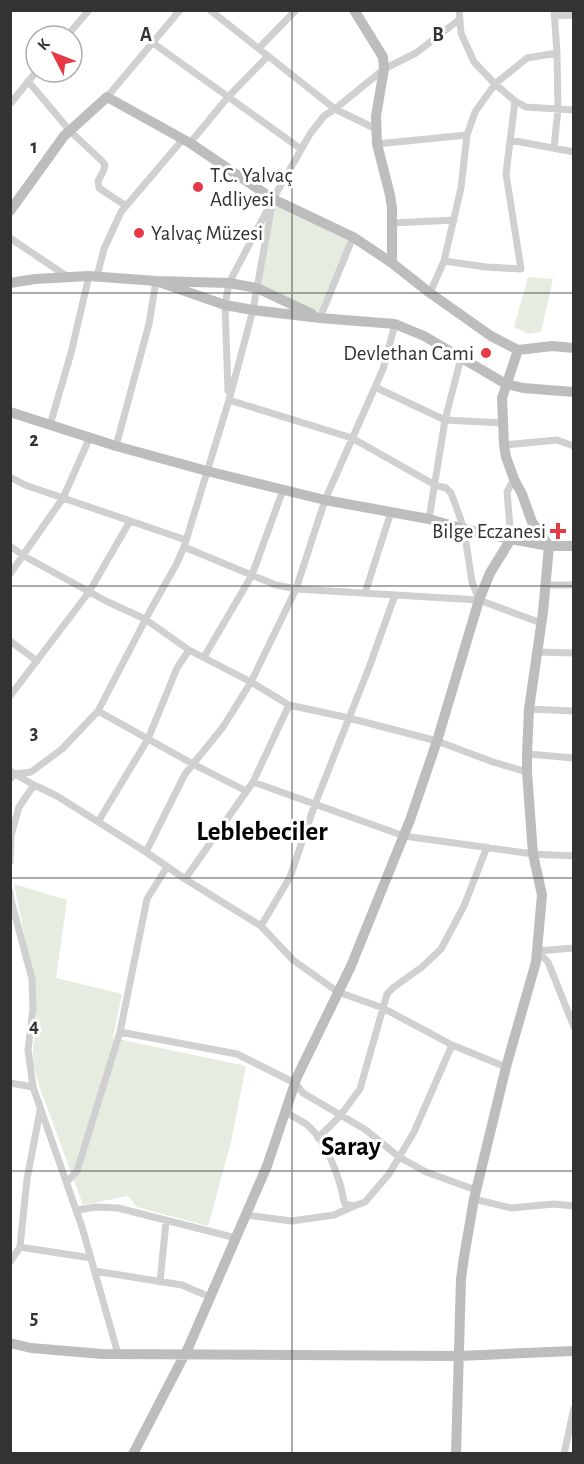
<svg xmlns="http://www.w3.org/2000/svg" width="584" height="1464" font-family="'Alegreya Sans',sans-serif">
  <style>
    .green { fill: #e6ecdf }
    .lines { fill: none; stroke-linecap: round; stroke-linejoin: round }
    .street { stroke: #d0d0d0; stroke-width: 7 }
    .secondary { stroke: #bdbdbd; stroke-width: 10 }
    .grid { fill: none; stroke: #333; stroke-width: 1.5; stroke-opacity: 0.55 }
    .poi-dot { fill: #e63946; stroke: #fff; stroke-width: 2 }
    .labels { text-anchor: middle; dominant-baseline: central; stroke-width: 6; stroke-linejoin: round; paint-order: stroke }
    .poi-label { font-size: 21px; fill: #333; stroke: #fff; text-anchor: start }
    .district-label { font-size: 27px; font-weight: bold; fill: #000; stroke: #fff }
    .grid-label { font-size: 20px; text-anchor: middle; font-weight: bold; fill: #333; stroke: #fff; stroke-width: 6; stroke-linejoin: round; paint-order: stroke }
  </style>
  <rect width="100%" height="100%" fill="#fff"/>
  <path class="green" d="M273,199L353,237L320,318L257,288Z
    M528,277L553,279L541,332L529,334L514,327Z
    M14,884L67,900L56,978L122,994L113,1038L246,1066L231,1142L208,1226L137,1207L128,1196L83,1205L40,1088L32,1060L36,1021L35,988Z"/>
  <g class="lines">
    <path class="street" d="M210,10L335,109L376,129
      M459,10L461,33L474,62L495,84L515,101L526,107L574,110
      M554,16L574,15
      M67,36L89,10
      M153,43L301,149
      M259,48L296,10
      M28,81L70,131L102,161L105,165L103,172L98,181L99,188L126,206
      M107,97L180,10
      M10,104L36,72
      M510,140L574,152
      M190,143L228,97L268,56
      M377,144L467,135
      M554,148L558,109L557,53L554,10
      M393,223L454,220
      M10,238L68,277
      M444,261L486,267L521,269L506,174L515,101
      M97,276L104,249L121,212L183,139
      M430,293L444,261L461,188L467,135L475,112L495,84L527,58L557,53
      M320,318L353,237
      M375,387L445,420L503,423
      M228,391L225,305L229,283L273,199L310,134L324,116L335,109L384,69L416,53L460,19
      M229,400L352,438L435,485L446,488L451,493L457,509L464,529L472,582L479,600
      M50,425L71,353L89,276
      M504,445L557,440L574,446
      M116,446L149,324L156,281
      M10,477L25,485L186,540
      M429,519L445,420L461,358
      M511,539L507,492L514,479
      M10,546L24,556L106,601L145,619L189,650L251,682L289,705L349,718L437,741L493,762L527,772
      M184,547L276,585L296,589L479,600L541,623
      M10,574L63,498L90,437
      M545,585H574
      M365,593L391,512
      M10,641L37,661
      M536,652L574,653
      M204,657L252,575L283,490
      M10,696L89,592L130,521
      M529,709L574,711
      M98,711L193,764L246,791
      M527,754L574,758
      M10,771L34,785L57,796L146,852L185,879L261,926L293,960L338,992L383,1008L452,1045L506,1067
      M10,779L15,774L31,772L62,749L98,711L151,609L176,565L184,547L229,400L253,310L273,199
      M253,782L404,836L533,854L574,856
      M98,822L148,739L177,668L189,650
      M146,852L185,774L223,727L251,682L296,589L325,500L383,369L395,324
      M10,862L11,835L19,807L34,785
      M167,867L147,899L120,1032L237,1054L295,1083L303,1093L366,1130L399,1157L426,1172L476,1190
      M185,879L253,782L289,705
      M10,892L11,900L32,979L33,1009L28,1050L33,1087L82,1227L118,1354
      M261,926L290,877L315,804L370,665L395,595
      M537,951L548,962L574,1027
      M537,951L574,948
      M10,1083L33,1087
      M285,1112C292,1116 300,1120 306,1124C322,1137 333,1162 339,1181C342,1188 342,1196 345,1204L354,1206L365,1202L389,1174L414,1132L452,1045
      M318,1138L340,1116L360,1089L387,994L394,987L422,967L441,949L464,906L487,847
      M67,1182L77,1171L120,1032
      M474,1199L511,1208L554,1204L574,1206
      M77,1210L96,1207L118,1208L236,1238
      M246,1215L291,1221L334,1215L354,1206
      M20,1247L91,1258
      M10,1262L20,1247L27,1179L40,1111
      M95,1271L182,1285L210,1297
      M160,1282L166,1222
      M564,1454L574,1408"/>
    <path class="secondary" d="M354,10L383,57L384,69L376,116L377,144L390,195L392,208V263
      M10,211L64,136L107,97L190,143L273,199L353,237L392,263L430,293L491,336L518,350L552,346L574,348
      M156,281L225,305L253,310L320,318L395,324L424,336L506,384L523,388L574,392
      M10,283L35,279L89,276L156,281L229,283L257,288L312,314
      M10,412L116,446L207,471L325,500L429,519L464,529L511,539L549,546H574
      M10,1343L31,1348L102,1354L459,1356L574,1351
      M133,1454L189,1346L267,1166L297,1077L351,966L410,820L437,741L479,600L490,573L511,539
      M456,1454L461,1279L464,1257L474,1199L506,1067L536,962L542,895L533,854L527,772V754L529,709L543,612L549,546L532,522L522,494L514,479L506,457L504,445L502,398L518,350"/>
  </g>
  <path class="grid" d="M292,10V1454M10,293H574M10,586H574M10,878H574M10,1171H574"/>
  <g class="poi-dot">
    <circle cx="198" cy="187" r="6"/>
    <circle cx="139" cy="233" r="6"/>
    <circle cx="486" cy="353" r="6"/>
    <path d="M555 522h6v6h6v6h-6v6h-6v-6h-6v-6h6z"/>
  </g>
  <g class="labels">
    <g class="poi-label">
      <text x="210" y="175">T.C. Yalvaç<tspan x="210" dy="24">Adliyesi</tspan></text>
      <text x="151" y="233">Yalvaç Müzesi</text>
      <text x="474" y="353" text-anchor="end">Devlethan Cami</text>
      <text x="546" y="531" text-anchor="end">Bilge Eczanesi</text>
    </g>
    <g class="district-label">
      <text x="262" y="831">Leblebeciler</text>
      <text x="351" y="1146">Saray</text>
    </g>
  </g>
  <g class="grid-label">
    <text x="146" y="41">A</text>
    <text x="438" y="41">B</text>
    <text x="34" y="153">1</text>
    <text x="34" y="446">2</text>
    <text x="34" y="739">3</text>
    <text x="34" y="1032">4</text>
    <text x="34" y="1324">5</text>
  </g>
  <rect width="584" height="1464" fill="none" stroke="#333333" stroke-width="24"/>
  <g transform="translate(54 54) rotate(312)"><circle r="28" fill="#ffffff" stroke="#adadad" stroke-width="1.5"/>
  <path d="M0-4.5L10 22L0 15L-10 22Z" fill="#e63946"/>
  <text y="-9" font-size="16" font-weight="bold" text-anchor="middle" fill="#333333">K</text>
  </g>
</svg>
